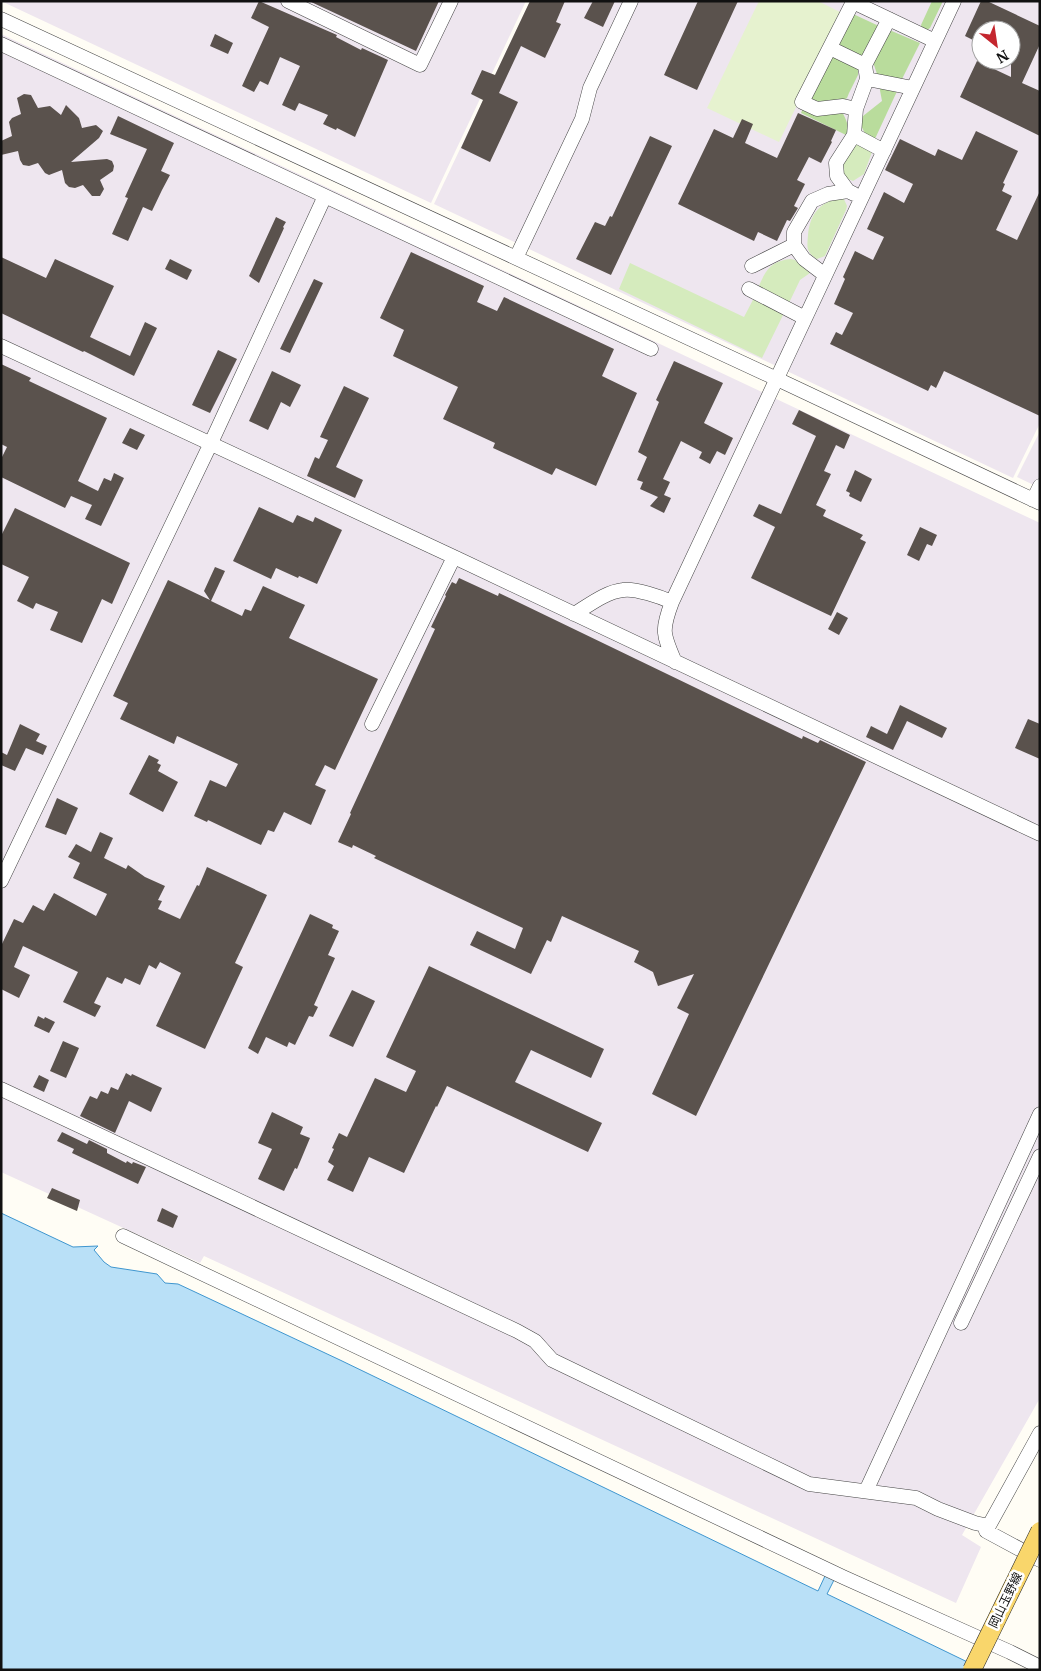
<svg xmlns="http://www.w3.org/2000/svg" width="1041" height="1671" font-family="Merriweather,'Noto Sans JP',serif">
  <style>
    .industrial { fill: #eee6ef; fill-rule: evenodd }
    .green { fill: #d5ebbd }
    .forest { fill: #b9dc9c }
    .pitch { fill: #e6f2cf }
    .water { fill: #b9e0f7; stroke: #3f96cf }
    .building { fill: #5a524d }
    .lines { fill: none; stroke-linecap: round; stroke-linejoin: round }
    .minor-casing { stroke: #444; stroke-width: 15 }
    .minor { stroke: #fff; stroke-width: 14 }
    .major-bridge-casing { stroke: #222; stroke-width: 19; stroke-linecap: butt }
    .major-bridge { stroke: #f9d66b; stroke-width: 18 }
    .labels { text-anchor: middle; dominant-baseline: central; stroke-width: 5; stroke-linejoin: round; paint-order: stroke }
    .street-label { font-size: 12px; fill: #111; stroke: #fff }
  </style>
  <rect width="100%" height="100%" fill="#fffdf5"/>
  <path class="industrial" d="M1,1H526L431,203Z
    M530,1H1040V423L1013,478L434,204ZM981,30H1011V60H981Z
    M1,34L1040,523V1398L962,1535L981,1547L956,1603L204,1256L200,1263L1,1172Z
    M1040,431V488L1017,477Z"/>
  <path class="green" d="M857,142L872,152L864,174L853,181L843,177C838,164 849,153 857,142Z
    M843,197L847,206L846,210L825,256L817,259C806,252 807,248 808,235C810,213 821,201 843,197Z
    M791,259L795,260L810,273L800,280L789,303L758,288C766,270 770,261 791,259Z
    M630,263L744,317L755,296L785,311L762,358L619,289Z"/>
  <path class="forest" d="M932,1H943L930,28L927,30L922,28L921,25Z
    M851,13L881,27L866,57L860,59L837,47Z
    M887,29L920,43L901,81L877,74L872,59Z
    M831,55L858,68V75L849,93L847,98L841,102L817,105L807,99Z
    M879,85L899,87L874,141L868,139L860,124L863,116L882,101Z
    M803,108L841,110C846,119 850,126 846,135L801,113Z"/>
  <path class="pitch" d="M759,1H818L842,13L779,142L707,108Z"/>
  <path class="water" d="M1,1213L73,1247L98,1246L94,1250L104,1262L111,1267L157,1274L165,1283L178,1284L340,1360L818,1591L825,1576L834,1580L827,1594L984,1670H1Z"/>
  <path class="building" d="M259,1L337,35L336,37L361,50L362,48L388,60L355,137L337,128L336,130L323,124L328,115L299,103L295,111L282,105L300,66L280,57L268,85L260,81L254,92L242,86L269,27L251,18Z
    M309,1H439L416,51Z
    M530,1H565L556,22L561,24L545,58L521,46L499,93L518,102L490,162L461,148L483,100L471,94L482,70L495,75Z
    M593,1H615L603,27L584,18Z
    M698,1H738L697,90L664,75Z
    M981,1H987L1040,26V44L1022,83L1040,91V136L960,97L977,61L1011,77V30H981V44L965,36Z
    M215,34L233,43L228,54L210,46Z
    M24,94L31,95L38,108L50,106L61,115L66,105L79,118L82,128L96,125L103,131L99,138L71,162L107,159L112,161L114,166L113,171L100,180L104,189L100,196H92L83,185L75,188L69,187L65,183L62,170L49,175L45,173L38,163L29,166L23,165L20,160L18,151L1,155V141L12,136L9,122L12,118L21,114L17,98Z
    M798,113L836,130L831,141L832,142L821,163L809,157L797,180L805,184L794,206L798,208L790,221L787,220L777,241L758,232L754,241L678,204L714,129L733,138L742,119L753,124L745,143L777,158Z
    M118,116L174,143L161,171L170,175L162,190L152,211L143,207L128,241L112,234L128,198L125,197L147,149L110,134Z
    M976,131L1018,151L1003,183L1005,184L1002,191L1012,196L996,230L1017,240L1040,191V416L944,371L936,388L931,385L928,391L830,344L836,332L842,335L853,313L834,304L845,279L843,277L855,251L873,260L884,237L867,229L884,192L904,203L913,184L885,170L900,139L935,156L938,149L962,160Z
    M650,136L672,146L611,275L576,259L595,222L605,226L610,216L612,217Z
    M276,217L286,222L283,227L284,228L259,283L249,276Z
    M411,252L484,286L477,302L497,311L504,297L614,349L602,376L637,393L596,486L556,468L552,475L493,448L495,443L443,419L458,387L393,356L404,330L380,318Z
    M1,257L46,278L55,259L114,286L90,337L130,356L145,322L157,328L134,376L84,351L83,352L1,313Z
    M170,259L192,270L187,280L165,269Z
    M314,279L323,283L290,353L280,349Z
    M218,350L237,359L210,413L192,405Z
    M674,361L723,383L704,423L733,438L725,455L717,451L710,464L699,458L702,452L681,441L663,479L670,482L664,495L671,498L664,513L650,506L658,497L640,489L643,482L637,480L647,457L638,452L659,402L656,400Z
    M1,364L31,378L29,381L107,418L78,481L98,491L104,478L111,481L114,473L124,478L101,526L85,519L92,505L71,496L65,508L1,477V459L7,447L1,444Z
    M272,371L301,385L290,407L281,402L268,430L249,421Z
    M344,386L369,398L336,467L363,480L355,498L307,476L315,457L319,459L328,440L320,437Z
    M799,410L850,435L844,449L836,445L824,471L831,474L816,505L826,510L823,516L863,535L860,539L866,542L831,616L751,578L775,527L753,516L759,504L781,514L816,436L792,424Z
    M130,428L145,435L137,450L122,443Z
    M855,470L872,479L861,502L849,496L850,493L846,491Z
    M259,507L293,523L297,515L313,522L315,517L342,530L317,584L299,576L298,578L276,568L271,579L233,561Z
    M15,508L130,563L112,604L102,599L82,643L50,630L58,612L36,603L33,609L17,601L29,577L1,564V536Z
    M920,527L937,535L932,546L927,544L919,561L907,555Z
    M215,567L225,571L211,601L242,616L245,609L251,611L263,586L289,598L305,605L289,638L378,679L335,770L325,765L315,785L326,790L311,825L284,812L274,832L268,830L261,845L208,820L207,822L194,816L210,780L226,787L238,764L177,736L174,744L120,719L128,703L113,696L168,580L210,600L204,591Z
    M459,578L498,596L499,593L802,739L803,736L818,743L820,740L866,762L696,1116L652,1094L689,1014L677,1008L694,974L658,986L653,972L634,962L639,951L562,916L551,942L547,940L531,974L470,945L477,931L515,949L523,928L374,858L376,856L353,845L352,848L338,842L351,814L350,813L435,629L431,627L446,596L445,595L452,582L456,584Z
    M837,612L848,618L839,635L828,629Z
    M900,705L947,728L942,738L907,721L893,750L866,737L871,726L887,734Z
    M1028,719L1040,724V759L1015,748Z
    M20,724L40,734L36,741L47,746L43,755L26,748L15,771L1,765V752L7,755Z
    M149,755L159,760L157,763L161,765L158,771L178,782L163,812L129,794Z
    M57,798L78,808L66,835L45,827Z
    M100,832L113,838L104,858L126,869L128,865L145,877L165,886L158,900L162,901L158,909L180,919L197,885L199,886L207,867L267,895L235,963L243,967L205,1049L156,1026L181,973L160,962L156,969L149,965L140,985L125,978L122,984L107,977L94,1003L101,1006L95,1017L63,1002L78,972L23,946L14,967L30,975L19,998L1,989V946L14,919L23,923L33,905L44,911L54,893L96,916L107,894L73,878L80,863L68,857L76,844L91,852Z
    M310,914L333,925L332,928L339,931L328,955L335,958L314,1005L318,1007L313,1017L309,1016L295,1045L289,1042L287,1047L266,1037L258,1054L248,1048Z
    M429,966L604,1049L591,1078L531,1050L515,1082L602,1123L588,1152L447,1086L437,1107L436,1106L404,1173L369,1157L353,1192L327,1180L334,1166L328,1162L334,1149L332,1148L339,1133L347,1137L375,1078L406,1092L416,1071L386,1057Z
    M352,990L375,1001L353,1047L329,1036Z
    M38,1016L44,1019L45,1017L55,1022L49,1033L34,1026Z
    M63,1041L79,1048L66,1078L50,1071Z
    M126,1073L131,1076L132,1074L162,1088L151,1112L129,1101L115,1133L80,1116L90,1096L97,1099L101,1091L108,1094L111,1087L118,1090Z
    M39,1075L49,1080L44,1092L33,1087Z
    M272,1112L303,1127L300,1134L310,1138L297,1169L295,1168L284,1191L258,1179L272,1149L258,1143Z
    M62,1132L87,1144L89,1140L107,1149V1153L126,1163L127,1161L132,1164L133,1162L146,1167L138,1184L72,1153L74,1149L57,1141Z
    M52,1188L80,1200L77,1211L47,1198Z
    M162,1208L178,1216L173,1228L157,1221Z"/>
  <g class="lines">
    <defs>
      <path id="minor" d="M288,1L420,65L451,1
        M1,19L777,379L1040,503
        M1,44L651,349
        M830,48L865,65
        M867,79L913,88
        M856,109L843,106L817,109L802,102L853,2L935,41
        M854,135L884,151
        M848,191L837,176L836,163L854,135L856,109L867,79L865,65L889,19
        M516,258L582,119L590,88L631,1
        M752,266L794,245
        M825,275L804,259L794,245V232L812,201L828,194L848,191L854,194
        M749,289L805,318
        M1,346L454,557L1040,834
        M1033,500L1040,486
        M574,614C588,606 605,592 623,590C635,588 661,597 672,602
        M675,662C663,634 661,631 672,602L954,1
        M372,724L454,557
        M1,881L210,445L325,196
        M1,1089L517,1331L535,1341L552,1360L809,1484L916,1498L938,1509L975,1523L989,1526
        M123,1236L843,1577L1010,1652L1040,1667
        M961,1323L1040,1156
        M1040,1433L986,1531L1040,1560
        M866,1491L1040,1114"/>
    </defs>
    <use href="#minor" class="minor-casing"/>
    <use href="#minor" class="minor"/>
    <defs>
      <path id="major-bridge" d="M972,1670L1040,1531"/>
    </defs>
    <use href="#major-bridge" class="major-bridge-casing"/>
    <use href="#major-bridge" class="major-bridge"/>
  </g>
  <g class="labels">
    <g class="street-label">
      <text transform="translate(1005 1600) rotate(-64)">岡山玉野線</text>
    </g>
  </g>
  <rect width="1041" height="1671" fill="none" stroke="#111111" stroke-width="5"/>
  <g transform="translate(996 45) rotate(150)"><circle r="24" fill="#ffffff" stroke="#a0a0a0"/>
  <path d="M0-4L9 19L0 12L-9 19Z" fill="#c4262e"/>
  <text y="-8" font-size="14" font-weight="bold" text-anchor="middle" fill="#111111">N</text>
  </g>
</svg>
